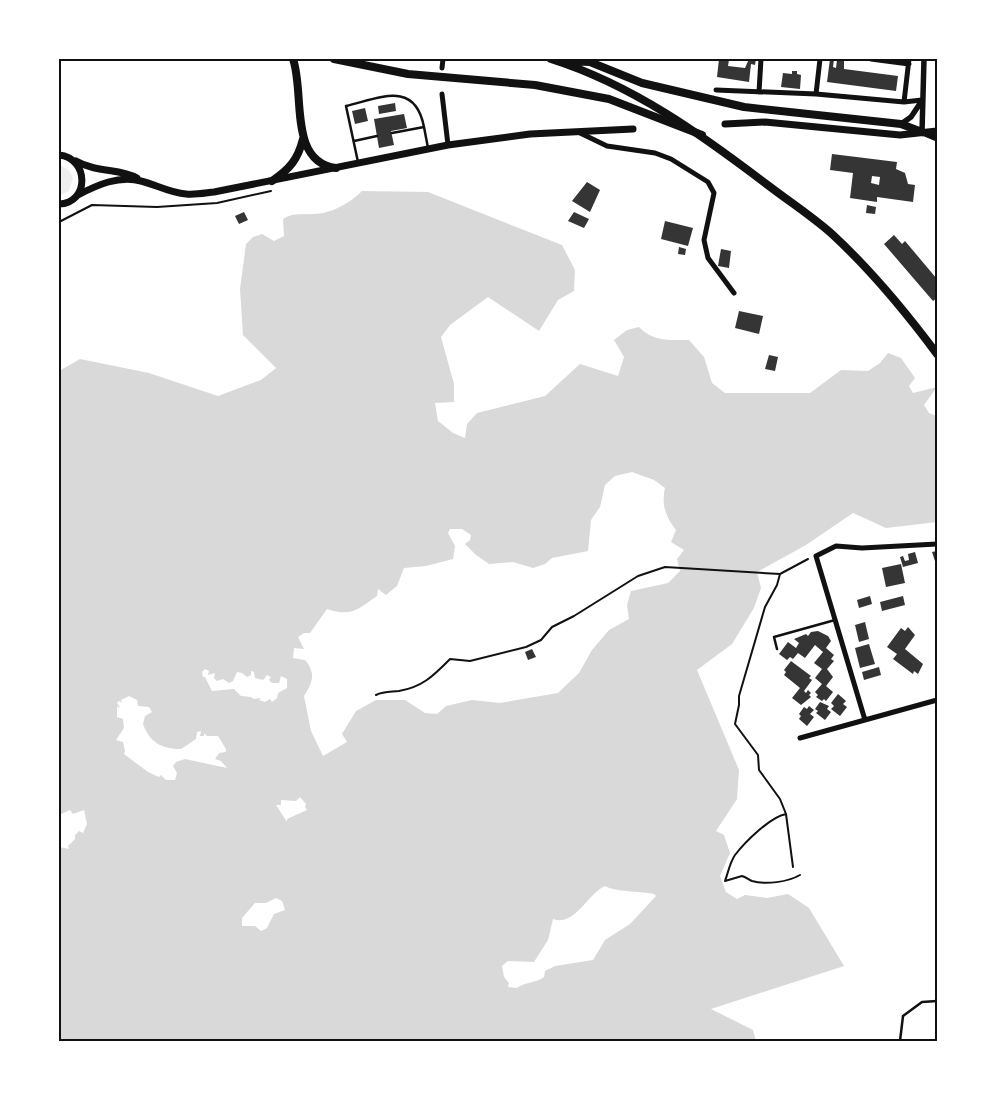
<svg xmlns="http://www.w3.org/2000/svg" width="996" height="1100" font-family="Raleway,sans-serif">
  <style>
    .green { fill: #eee }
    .water { fill: #d9d9d9; fill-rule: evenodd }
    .building { fill: #353535; fill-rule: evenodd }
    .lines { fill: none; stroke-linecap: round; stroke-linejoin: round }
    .path { stroke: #111; stroke-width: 2 }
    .service { stroke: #111; stroke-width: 2.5 }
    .minor { stroke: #111; stroke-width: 5 }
    .tertiary { stroke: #111; stroke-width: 5.5 }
    .secondary { stroke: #111; stroke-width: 7 }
    .primary { stroke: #111; stroke-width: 8 }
    .trunk { stroke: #111; stroke-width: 8 }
    .neatline { fill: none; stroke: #111; stroke-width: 2 }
  </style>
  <rect width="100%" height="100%" fill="#fff"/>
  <path class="green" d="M59,165L69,170L73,178L69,191L59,196Z"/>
  <path class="water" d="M362,191L428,192L562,245L575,270L574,291L558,300L539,331L488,297L450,325L441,337L454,384V402L435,403L438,421L453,433L465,438L467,424L477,413L545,396L580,364L618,376L624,357L614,340L627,330L639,327C653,342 670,340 689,340L704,357L712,383L725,393H810L841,370L868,371L880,363L888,353L901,358L915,378L909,386L913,393L937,387L924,405L929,413L937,416V522L886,528L853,513L806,545L757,572L761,588L754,608L732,644L697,670L739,770L737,799L716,831L724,835L730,853L720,876L726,892L737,899L745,895L767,898L788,894L809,908L844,966L711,1009L753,1030L756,1041H59V847L69,849L68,846L75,839V835L79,831L83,833L87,824L84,810L73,814L70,810L59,815V371L80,359L149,373L218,396L261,380L276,368L243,335L240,289L246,244L253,237L262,234L274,241L284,236L283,219C294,212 301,215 313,214C331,214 350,203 362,191ZM632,472L654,480L665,488C661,504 666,518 676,530L671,542L684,550L677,559L680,571L668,583L631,591L627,605L629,619L609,630L592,650L579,673L558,693L500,703L472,700L446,706L437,714L425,713L405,700H376L356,711L342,734L347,742L323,756L311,731L304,696C313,682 316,673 305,660L293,658L294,648L304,649L298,637L304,633H310L327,609C351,617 357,610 377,596L378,589L386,595L397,586L404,568L426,566L453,559L455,546L448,533L450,529H462L471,535L470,540L465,544L476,555L489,564L513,562L533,568L545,564L552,558L588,551L591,520L600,507L605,485L615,476ZM205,669L209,671L208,675L215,673L214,678L217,681L223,679L229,683L233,681L237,672L242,673L247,677L251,675V671L254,672L255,678L263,680L267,675L271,677L269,680L272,683H279L281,676L287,679V688L278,693L277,698L272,702L270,699L265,702L259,700L261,698L254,699L251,697L241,696L234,689L212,691L205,677H203L202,672ZM129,696L137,700L138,706L149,707L152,712L145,716L143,724C150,743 162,749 181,749L196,739L197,732L201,731L200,736H204V733L207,736H218L226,749V752L219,753L215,759L221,761L227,768L185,759L176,762L173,766L177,773L175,780H166L161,775L159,777L148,772L124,754L125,751L123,742L116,740L124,728L123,719L117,717V707L120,708L117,703L119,701L122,703L121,700ZM300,797L306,804L305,807L307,810L287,819V822L276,805H281V800L296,801ZM605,886C615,892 640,891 654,894L656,896L630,924L605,940L593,960L555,966L545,971L544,977C536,983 525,982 517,988L508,987L509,983L504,977L502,966L508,961L534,962L548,940L553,919C575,927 588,893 605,886ZM276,898L282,901L285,910L274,914L267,928L261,931L255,926H242V918L255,903H266Z"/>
  <path class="building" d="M719,59L729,60L728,66L745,68L749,59H756L755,65L751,64L749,82L717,77Z
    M830,59H834L833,67L836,68L837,60L844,61V69L898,76L896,91L827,82Z
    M792,71H797V74L801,75L800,89L781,87L783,73L792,74Z
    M395,103L396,111L379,114L378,106Z
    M365,108L368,121L355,124L352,111Z
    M404,114L407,128L391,131L394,145L379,148L374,119Z
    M832,154L897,162L896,169L905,173L908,184L915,185L913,202L877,197V202L850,198L853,173L830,170ZM872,176L880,177L879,185L871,183Z
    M587,182L600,190L590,212L572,201Z
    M867,205L876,207L875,214L866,213Z
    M244,212L248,220L239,224L235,216Z
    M574,212L589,219L584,228L568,221Z
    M665,221L693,228L688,246L661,239Z
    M894,235L902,244L905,241L937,279V298L933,301L884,244Z
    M679,247L686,249L685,255L678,254Z
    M721,249L731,251L729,268L718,266Z
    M739,311L763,316L759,334L735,328Z
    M769,355L778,357L775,371L765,369Z
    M937,551V567L932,552Z
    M915,552L918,563L903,567L900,557L903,556L905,561L909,560L908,554Z
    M901,564L905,583L886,587L882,568Z
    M870,596L872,604L859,608L857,600Z
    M903,596L905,605L882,611L880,602Z
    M865,622L869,639L859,642L855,625Z
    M908,627L915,635L905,649L923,664L918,674L914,671L913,674L893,659L897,654L887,647L901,628L905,631Z
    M818,631L828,636L831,641L826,648L834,655L831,659L834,661L827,669L833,677L826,686L833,692L826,701L824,699L822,701L816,697L818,695L815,692L822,684L815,678L822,669L814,663L823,652L815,645L805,658L798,653L793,659L790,657L787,660L779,654L788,642L796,648L799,643L794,639L806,634L808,636L811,632Z
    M869,644L875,664L860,668L855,648Z
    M532,649L536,657L528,660L525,652Z
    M791,661L811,676L809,678L812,680L804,691L806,693L808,690L811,693L809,695L811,697L801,705L792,698L800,688L784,675L786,672L784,670Z
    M879,667L881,675L864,680L862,672Z
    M838,694L846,701L843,704L847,707L840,716L831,709L834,706L831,703Z
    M820,702L829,706L827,709L831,712L825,720L816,713L818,711L815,709Z
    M809,706L814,710L810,714L814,717L807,726L799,719L801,716L799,714L804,707L807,709Z"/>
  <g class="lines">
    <path class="path" d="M59,222L92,205L157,207L217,203L271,191
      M376,695C384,691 391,692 399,691C423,687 434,675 450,659L470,661L526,647L541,640L552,627L574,616L638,576L665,567L780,574
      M786,814C770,817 745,842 735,855C730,862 728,873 725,881L742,876C746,877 749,880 752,881C766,885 788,882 800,875
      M793,867L786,814L780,799L759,770L758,755L735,724L739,705V696L765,607L777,585L780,574L808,559"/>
    <path class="service" d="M392,133L424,127L428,148
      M354,141L377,136
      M358,162L346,106C380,98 415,80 424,127
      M777,649L774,637L835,620
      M900,1041L903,1016L922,1002L937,1001"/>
    <path class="minor" d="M871,59L909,64
      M442,68L443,59
      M716,90L816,94L904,102L922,100
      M759,92L761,59
      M442,94L448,145
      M816,94L820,59
      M904,102L909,59
      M578,132L607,146L655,153L671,159L708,182L714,193L704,240L708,258L734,293
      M865,720L816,556L836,546L862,548L937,544
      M800,738L937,700"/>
    <path class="tertiary" d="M901,124L911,117L921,102
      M922,132L924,59"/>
    <path class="secondary" d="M725,124L765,122L900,135L937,131
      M925,133L937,138
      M59,155C89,158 90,203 59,204
      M76,161C97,173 120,168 137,178
      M78,195C97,185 119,175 141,181C157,185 170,193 186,194C195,195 205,193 214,192L448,145L530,134L633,129"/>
    <path class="primary" d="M551,59C633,85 702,135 769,186C790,202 813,217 832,234C871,270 905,311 937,354
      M563,61L590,62L642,83L744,107L901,124L922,132"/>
    <path class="trunk" d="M293,59C305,93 288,162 336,168
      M334,59L408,74L535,85L609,99L702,135
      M272,181C290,169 298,159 303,139"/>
  </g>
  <rect width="996" height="1100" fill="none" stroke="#ffffff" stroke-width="120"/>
  <rect x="60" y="60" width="876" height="980" class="neatline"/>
</svg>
